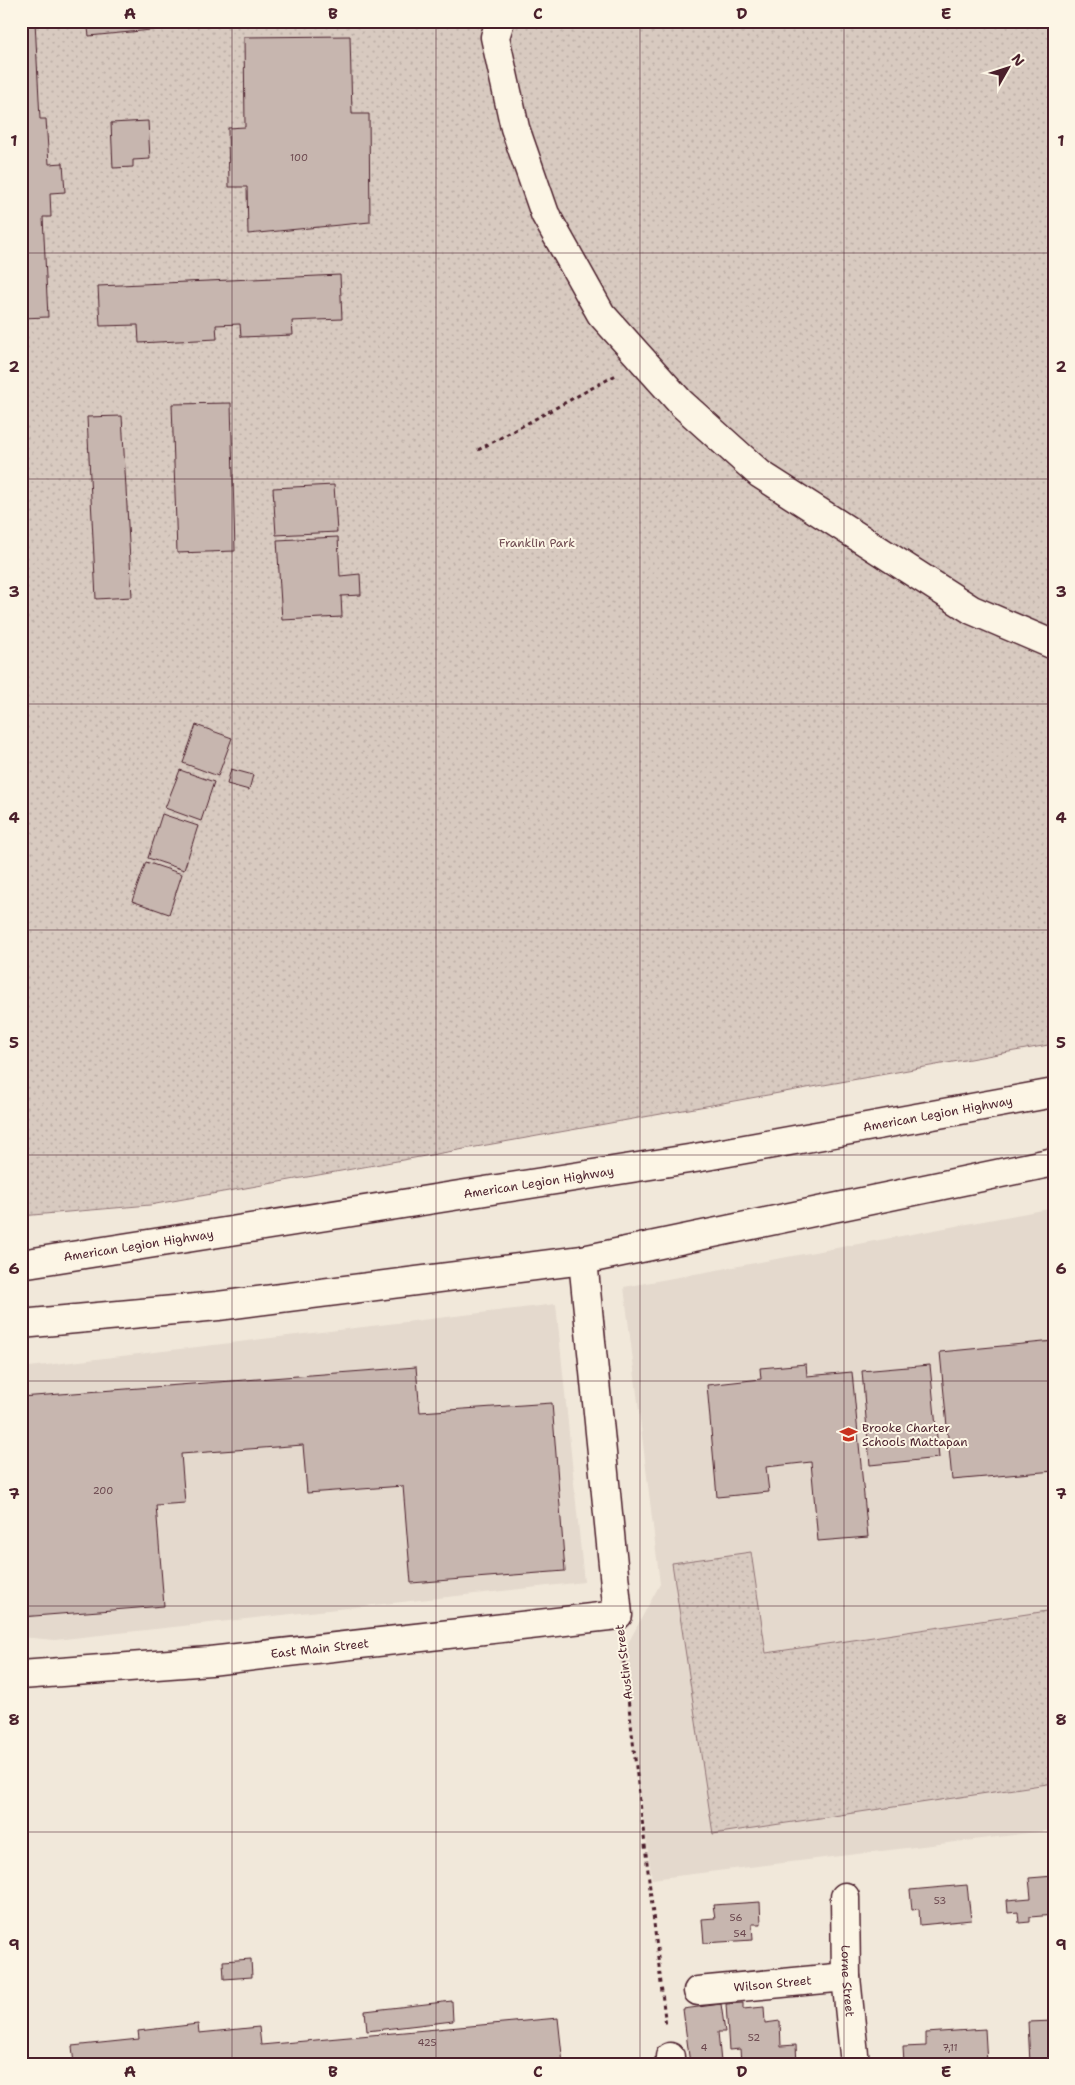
<svg xmlns="http://www.w3.org/2000/svg" width="1075" height="2085" font-family="'Shantell Sans',sans-serif">
  <style>
    .built { fill: #e4d9cd }
    .park { fill: url(#park-dots); stroke: #917476 }
    .building { fill: #c7b6af; stroke: #4a1f2b }
    .lines { fill: none; stroke-linecap: round; stroke-linejoin: round }
    .minor-casing { stroke: #4a1f2b; stroke-width: 31 }
    .major-casing { stroke: #4a1f2b; stroke-width: 31 }
    .path { stroke: #4a1f2b; stroke-width: 3; stroke-dasharray: 4 4; stroke-linecap: butt }
    .minor { stroke: #fcf5e5; stroke-width: 28 }
    .major { stroke: #fcf5e5; stroke-width: 28 }
    .grid { fill: none; stroke: #4a1f2b; stroke-width: 1; stroke-opacity: 0.55 }
    .labels { text-anchor: middle; dominant-baseline: central; stroke-width: 4; stroke-linejoin: round; paint-order: stroke }
    .number-label { font-size: 10px; fill: #69454c }
    .park-label { font-size: 12px; fill: #6e4a50; stroke: #fcf5e5 }
    .street-label { font-size: 12px; fill: #4a1f2b; stroke: #fcf5e5 }
    .poi-label { font-size: 12px; fill: #4a1f2b; stroke: #fcf5e5; text-anchor: start }
    .neatline { fill: none; stroke: #4a1f2b; stroke-width: 2 }
    .grid-label { font-size: 16px; text-anchor: middle; font-weight: bold; fill: #4a1f2b }
  </style>
  <defs>
    <pattern id="park-dots" width="8" height="8" patternUnits="userSpaceOnUse" patternTransform="scale(1.25)"><rect width="8" height="8" fill="#d8cac0"/><path d="M2 2h.1M6 6h.1" fill="none" stroke="#bbada5" stroke-width="1.8" stroke-linecap="round"/></pattern>
  </defs>
  <rect width="100%" height="100%" fill="#f1e8da"/>
  <filter id="ink" filterUnits="userSpaceOnUse"><feTurbulence type="fractalNoise" baseFrequency=".02" numOctaves="2"/><feDisplacementMap in="SourceGraphic" scale="10" xChannelSelector="R" yChannelSelector="G"/><feConvolveMatrix kernelMatrix="1 2 1 2 8 2 1 2 1" color-interpolation-filters="sRGB"/></filter>
  <g filter="url(#ink)">
    <path class="built" d="M1054,1208V1830L652,1879L620,1658L660,1584L624,1287Z
      M556,1304L584,1582L55,1640L21,1637V1368Z"/>
    <path class="park" d="M21,21H1054V1044L150,1205L21,1216Z
      M751,1552L766,1653L1054,1610V1783L713,1834L672,1563Z"/>
    <path class="building" d="M21,21H35L40,119H46L49,164L63,163L65,192L50,193L51,217H43L48,317L21,318Z
      M87,21H181L182,27L89,36Z
      M350,36L352,114H369L370,222L248,234L247,187H229L228,128L245,127L244,37Z
      M148,121L150,159L133,160V167L113,168L111,123Z
      M340,275L342,319L292,321L293,335L241,337L240,324L216,325L217,339L139,343L138,325L100,326L98,286Z
      M231,403L235,551L177,553L172,404Z
      M122,416L132,597L96,599L87,417Z
      M334,485L337,532L276,535L273,488Z
      M338,537L340,576L360,574L361,595L341,596L342,617L282,620L277,540Z
      M196,725L232,738L218,776L183,763Z
      M231,769L253,775L249,790L227,784Z
      M180,770L214,782L201,821L165,808Z
      M162,814L198,826L184,870L148,858Z
      M146,862L182,874L169,914L132,901Z
      M1054,1341V1471L952,1480L940,1352Z
      M806,1364L807,1376L852,1372L868,1537L818,1541L811,1462L766,1467L769,1492L717,1497L707,1385L761,1379L760,1368Z
      M930,1365L939,1458L870,1465L862,1371Z
      M416,1367L420,1412L552,1403L565,1571L411,1583L403,1486L307,1493L303,1445L181,1454L185,1503L156,1505L164,1606L21,1617V1397Z
      M1054,1876V1915L1030,1917V1922L1019,1923L1018,1912L1008,1913L1007,1900L1031,1898L1029,1878Z
      M967,1885L971,1920L920,1925L919,1909L912,1910L910,1890Z
      M760,1902L761,1924H752L753,1940L704,1943L702,1919L715,1918L713,1905Z
      M251,1959L252,1977L224,1979L223,1961Z
      M452,2001L453,2021L367,2031L365,2011Z
      M743,2003V2009L764,2007L765,2023L780,2021L781,2046L796,2045L797,2064H730L741,2062L740,2049L729,2050L726,2004Z
      M721,2004L725,2032H718L721,2062L690,2064L683,2009Z
      M558,2018L563,2064H328V2062L74,2064L72,2046L139,2039L138,2031L198,2024L199,2033L259,2027L261,2045Z
      M1054,2021L1053,2064H1030L1028,2022Z
      M985,2029L987,2064H904L903,2047L926,2046V2033Z"/>
    <g class="lines">
      <defs>
        <g id="minor">
          <path d="M500,21L495,37L515,128L545,214L601,314L681,403L760,474L972,610L1054,645"/>
          <path id="s1" d="M21,1675L210,1661L618,1615L583,1260"/>
          <path id="s2" d="M845,1897L846,1977L855,2064"/>
          <path id="s3" d="M698,1991L846,1977"/>
          <path d="M670,2057V2064"/>
        </g>
        <g id="major">
          <path id="s4" d="M21,1264L695,1158L1054,1093"/>
          <path d="M21,1324L218,1306L583,1260L1054,1162"/>
        </g>
      </defs>
      <use href="#minor" class="minor-casing"/>
      <use href="#major" class="major-casing"/>
      <path class="path" d="M1049,397L1054,395
        M478,450L616,375
        M622,1646L666,2027"/>
      <use href="#minor" class="minor"/>
      <use href="#major" class="major"/>
    </g>
  </g>
  <path class="grid" d="M232,21V2064M436,21V2064M640,21V2064M844,21V2064M21,253H1054M21,479H1054M21,704H1054M21,930H1054M21,1155H1054M21,1381H1054M21,1606H1054M21,1832H1054"/>
  <defs>
    <symbol id="school-bare" viewBox="-9 -9 18 18"><path d="M0-5L7-2L0 1L-7-2ZM-4 1L0 2.5L4 1V4Q0 6-4 4Z" fill="#c8321e" stroke="#fcf5e5" stroke-width="2.5" paint-order="stroke"/></symbol>
  </defs>
  <g fill-rule="evenodd">
    <use href="#school-bare" x="836" y="1422" width="25" height="25"/>
  </g>
  <g class="labels">
    <g class="number-label">
      <text x="299" y="157">100</text>
      <text x="103" y="1490">200</text>
      <text x="940" y="1900">53</text>
      <text x="736" y="1917">56</text>
      <text x="740" y="1933">54</text>
      <text x="754" y="2037">52</text>
      <text x="427" y="2042">425</text>
      <text x="704" y="2047">4</text>
      <text x="950" y="2047">7,11</text>
    </g>
    <g class="park-label">
      <text x="537" y="543">Franklin Park</text>
    </g>
    <g class="street-label">
      <text stroke="none"><textPath href="#s4" startOffset="929">American Legion Highway</textPath></text>
      <text stroke="none"><textPath href="#s4" startOffset="524">American Legion Highway</textPath></text>
      <text stroke="none"><textPath href="#s4" startOffset="119">American Legion Highway</textPath></text>
      <text stroke="none"><textPath href="#s1" startOffset="300">East Main Street</textPath></text>
      <text transform="translate(624 1662) rotate(-97)">Austin Street</text>
      <text stroke="none"><textPath href="#s2" startOffset="84">Lorne Street</textPath></text>
      <text stroke="none"><textPath href="#s3" startOffset="75">Wilson Street</textPath></text>
    </g>
    <g class="poi-label">
      <text x="862" y="1428">Brooke Charter<tspan x="862" dy="14">Schools Mattapan</tspan></text>
    </g>
  </g>
  <rect width="1075" height="2085" fill="none" stroke="#fcf5e5" stroke-width="55"/>
  <g transform="translate(1008 68) rotate(51)" stroke="#fcf5e5" stroke-width="4" paint-order="stroke">
  <path d="M0-4L9 19L0 12L-9 19Z" fill="#4a1f2b"/>
  <text y="-8" font-size="14" font-weight="bold" text-anchor="middle" fill="#4a1f2b">N</text>
  </g>
  <rect x="28" y="28" width="1020" height="2030" class="neatline"/>
  <g class="grid-label">
    <text x="130" y="19">A</text>
    <text x="333" y="19">B</text>
    <text x="538" y="19">C</text>
    <text x="742" y="19">D</text>
    <text x="946" y="19">E</text>
    <text x="14" y="146">1</text>
    <text x="1061" y="146">1</text>
    <text x="14" y="372">2</text>
    <text x="1061" y="372">2</text>
    <text x="14" y="597">3</text>
    <text x="1061" y="597">3</text>
    <text x="14" y="823">4</text>
    <text x="1061" y="823">4</text>
    <text x="14" y="1048">5</text>
    <text x="1061" y="1048">5</text>
    <text x="14" y="1274">6</text>
    <text x="1061" y="1274">6</text>
    <text x="14" y="1499">7</text>
    <text x="1061" y="1499">7</text>
    <text x="14" y="1725">8</text>
    <text x="1061" y="1725">8</text>
    <text x="14" y="1950">9</text>
    <text x="1061" y="1950">9</text>
    <text x="130" y="2077">A</text>
    <text x="333" y="2077">B</text>
    <text x="538" y="2077">C</text>
    <text x="742" y="2077">D</text>
    <text x="946" y="2077">E</text>
  </g>
</svg>
